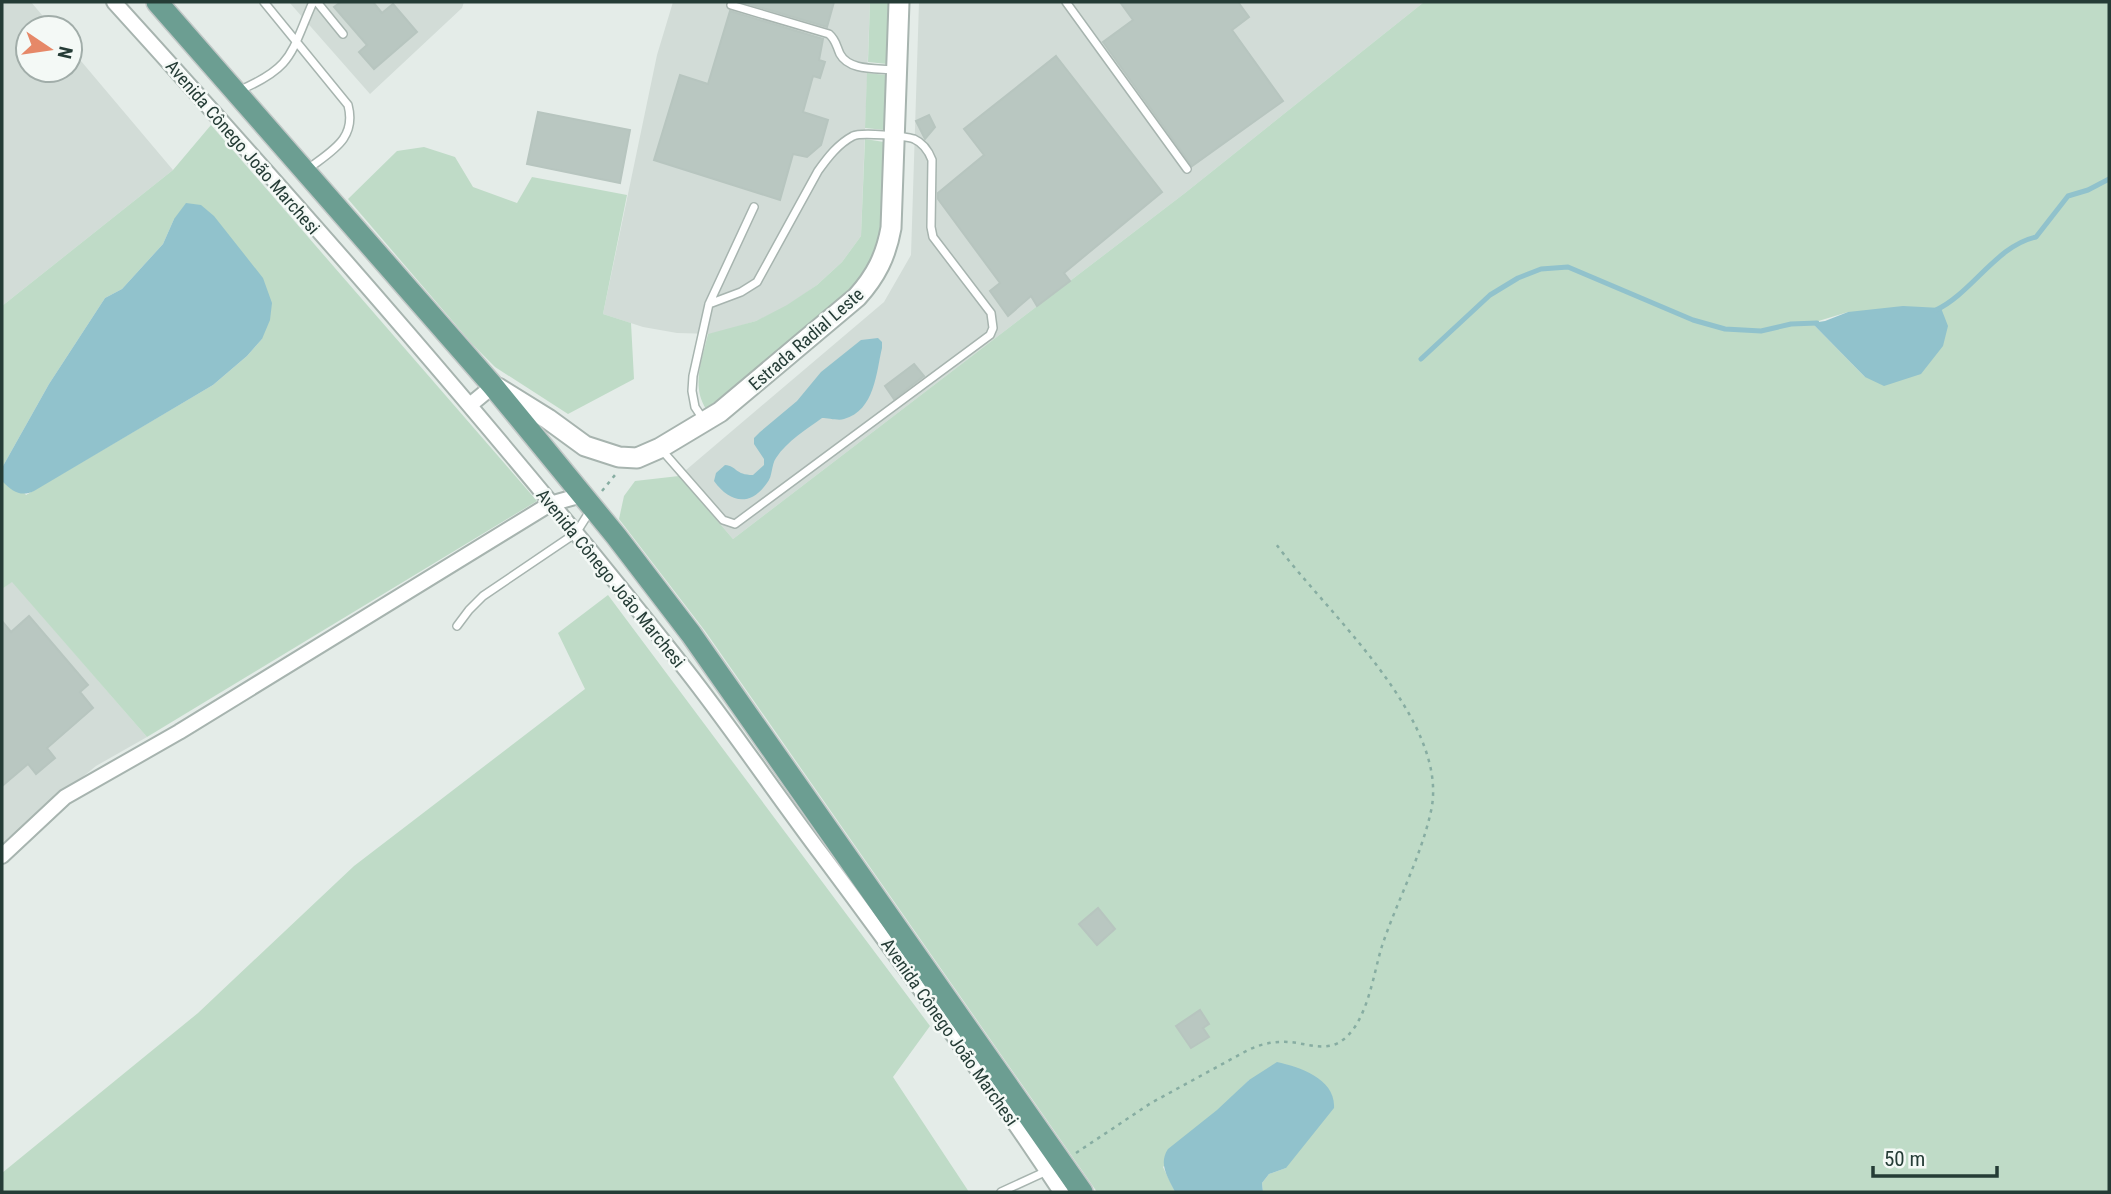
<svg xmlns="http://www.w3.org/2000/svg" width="2111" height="1194" font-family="'Roboto Condensed',sans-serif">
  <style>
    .built { fill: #d2dcd7 }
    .green { fill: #bfdbc7; fill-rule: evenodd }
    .water { fill: #91c2cc }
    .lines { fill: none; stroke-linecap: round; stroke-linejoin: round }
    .stream { stroke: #91c2cc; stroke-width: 5 }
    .building { fill: #b9c7c1; stroke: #b7c5bf; stroke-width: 2 }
    .service-casing { stroke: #a7b4af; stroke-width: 10 }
    .minor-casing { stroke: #a7b4af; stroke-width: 18 }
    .tertiary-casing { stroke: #a7b4af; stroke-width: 23 }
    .primary-casing { stroke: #c2c8c7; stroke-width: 24 }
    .path { stroke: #87ada2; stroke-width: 2.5; stroke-dasharray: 3.5 5; stroke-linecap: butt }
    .service { stroke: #fff; stroke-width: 7 }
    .minor { stroke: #fff; stroke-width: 14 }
    .tertiary { stroke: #fff; stroke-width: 19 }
    .primary { stroke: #6c9e92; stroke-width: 21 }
    .labels { text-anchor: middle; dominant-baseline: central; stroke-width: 5; stroke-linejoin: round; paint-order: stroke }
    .street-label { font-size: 18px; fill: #253c36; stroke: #f4f9f6 }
  </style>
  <rect width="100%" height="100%" fill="#e4ece8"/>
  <path class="built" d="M2,2H31L53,28H28V70H70V48L173,170L2,306Z
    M289,2H464L462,8L370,94Z
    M673,2H870L861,236L842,262L817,285L786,307L756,321L713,334L677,333L643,327L603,314L657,55Z
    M919,2H1424L1185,193L733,539L679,476L884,302L911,255Z
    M12,581L147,737L96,766L2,843V589Z"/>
  <path class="green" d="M870,2H889L887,64L868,62Z
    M1424,2H2109V1192H1263L1262,1183L1269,1174L1286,1168L1249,1080L1163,1167L1175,1192H1097L705,631L619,519L624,496L635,481L679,476L733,539L1185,193ZM1848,312L1865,377L1812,323Z
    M867,73L886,75L885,130L865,128Z
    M211,125L537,501L147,737L12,582L2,589V306L173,170ZM174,219L262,339L247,356L213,385L26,495L3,466L49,384L105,298L122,289L163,244Z
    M865,139L884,142L881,226L872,262L848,293L706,409C691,385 702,360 708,334L756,321L787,305L817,285L842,262L861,236Z
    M424,147L455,157L473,187L517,203L532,177L627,195L603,314L631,323L634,379L568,414L495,367L473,345L348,199L397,151Z
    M608,595L930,1026L893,1077L969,1192H2V1173L198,1013L354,866L585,689L558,633Z"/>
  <path class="water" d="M186,203L201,205L214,216L263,278L272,303L270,320L262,339L247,356L213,385L34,491C21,497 13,492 3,482V466L49,384L105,298L122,289L163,244L174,219Z
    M1903,306L1941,308L1948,326L1943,346L1921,374L1884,386L1865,377L1812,323L1825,321L1848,312Z
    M878,338L882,342V348C876,373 875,410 844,419C839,421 828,418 822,418C807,429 787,441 776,458C771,465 773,476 767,483C750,507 730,503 714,481L716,473L725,465C737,466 735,475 753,475L764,465V459L754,444V438L760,432L797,401L821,372L861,340Z
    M1277,1062C1300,1067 1336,1079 1334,1108L1286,1168L1269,1174L1262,1183L1263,1192H1175C1168,1177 1158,1164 1168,1149L1217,1110L1249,1080Z"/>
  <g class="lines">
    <path class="stream" d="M1936,310C1971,294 1997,245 2036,237L2068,196L2088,190L2109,179
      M1421,359L1490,295L1518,278L1541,269L1568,267L1693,320L1725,329L1761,331L1791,324L1817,323"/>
  </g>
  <path class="building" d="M341,2H373L382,13L393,4L417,32L374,69L359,52L367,45L334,7Z
    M742,2H834L827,27Z
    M1120,2H1238L1249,17L1232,30L1283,101L1192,166L1103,42L1133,20Z
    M730,11L823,39L819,60L825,62L820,78L813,76L803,112L828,120L821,145L807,157L793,154L780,200L654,160L680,75L708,84Z
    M1056,56L1162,192L1064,273L1070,281L1037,306L1031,296L1008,316L990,291L1000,283L938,199V193L984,155L964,129Z
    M538,112L630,130L620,183L527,164Z
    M929,115L935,127L925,139L916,121Z
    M914,364L924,376L894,399L885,386Z
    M29,616L88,685L80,692L93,708L47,748L55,758L36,774L28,764L2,786V621L11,632Z
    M1098,908L1115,929L1097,945L1079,924Z
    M1200,1010L1209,1024L1203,1028L1209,1037L1191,1048L1176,1026Z"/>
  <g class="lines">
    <defs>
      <path id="service" d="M264,2L348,105C357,139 331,151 308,169
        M317,2L343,34
        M1066,2L1187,169
        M731,5L829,34C836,40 836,45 840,54C849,71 877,68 894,70
        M238,91C294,67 290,54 313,2
        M703,419L695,407L692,391L693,376L709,304L754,207
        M660,448L723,520L735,524L990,335L993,328L991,313L933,237L931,227L932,160C929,152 923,143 914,139C905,136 861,132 853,136C838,144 828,157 818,171L757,282L741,292L709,304
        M457,626L469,610L483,596L576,533L590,511
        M1001,1192L1049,1170"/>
      <path id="minor" d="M114,2C311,219 505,440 686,670C733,730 776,794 822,855C904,965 985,1077 1061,1192
        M470,405L493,386
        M2,856L65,797L179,732L550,504L582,495"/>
      <path id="tertiary" d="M498,388L548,419L585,446L619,457L637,458L660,448L720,412L857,297C876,276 886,256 891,228L899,2"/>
      <path id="primary" d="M157,2L493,386L616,536L691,634L1082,1192"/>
    </defs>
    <use href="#service" class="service-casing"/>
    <use href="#minor" class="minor-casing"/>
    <use href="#tertiary" class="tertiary-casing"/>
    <use href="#primary" class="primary-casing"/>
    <path class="path" d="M602,491L615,475
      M1076,1153L1151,1103L1248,1050C1261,1044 1274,1041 1289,1042C1304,1043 1321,1050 1336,1044C1367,1030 1373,974 1382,946C1397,901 1421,857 1431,811C1451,721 1325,611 1276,544"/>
    <use href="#service" class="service"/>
    <use href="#minor" class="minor"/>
    <use href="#tertiary" class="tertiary"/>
    <use href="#primary" class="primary"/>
  </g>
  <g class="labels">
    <g class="street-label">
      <text transform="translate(243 147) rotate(49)">Avenida Cônego João Marchesi</text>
      <text transform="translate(806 339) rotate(-41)">Estrada Radial Leste</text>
      <text transform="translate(611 578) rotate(51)">Avenida Cônego João Marchesi</text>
      <text transform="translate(950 1032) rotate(55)">Avenida Cônego João Marchesi</text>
    </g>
  </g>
  <rect width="2111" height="1194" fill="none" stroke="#253c36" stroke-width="7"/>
  <g transform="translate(49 49) rotate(103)"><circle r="33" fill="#f4f9f6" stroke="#a1ada9" stroke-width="2"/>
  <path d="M0-5L12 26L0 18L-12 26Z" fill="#e68868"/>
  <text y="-10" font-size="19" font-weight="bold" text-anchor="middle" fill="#253c36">N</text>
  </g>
  <path d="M1873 1166v10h124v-10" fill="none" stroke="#253c36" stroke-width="3.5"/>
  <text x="1884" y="1166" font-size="21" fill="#253c36" stroke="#f4f9f6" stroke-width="5" paint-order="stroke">50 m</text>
</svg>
